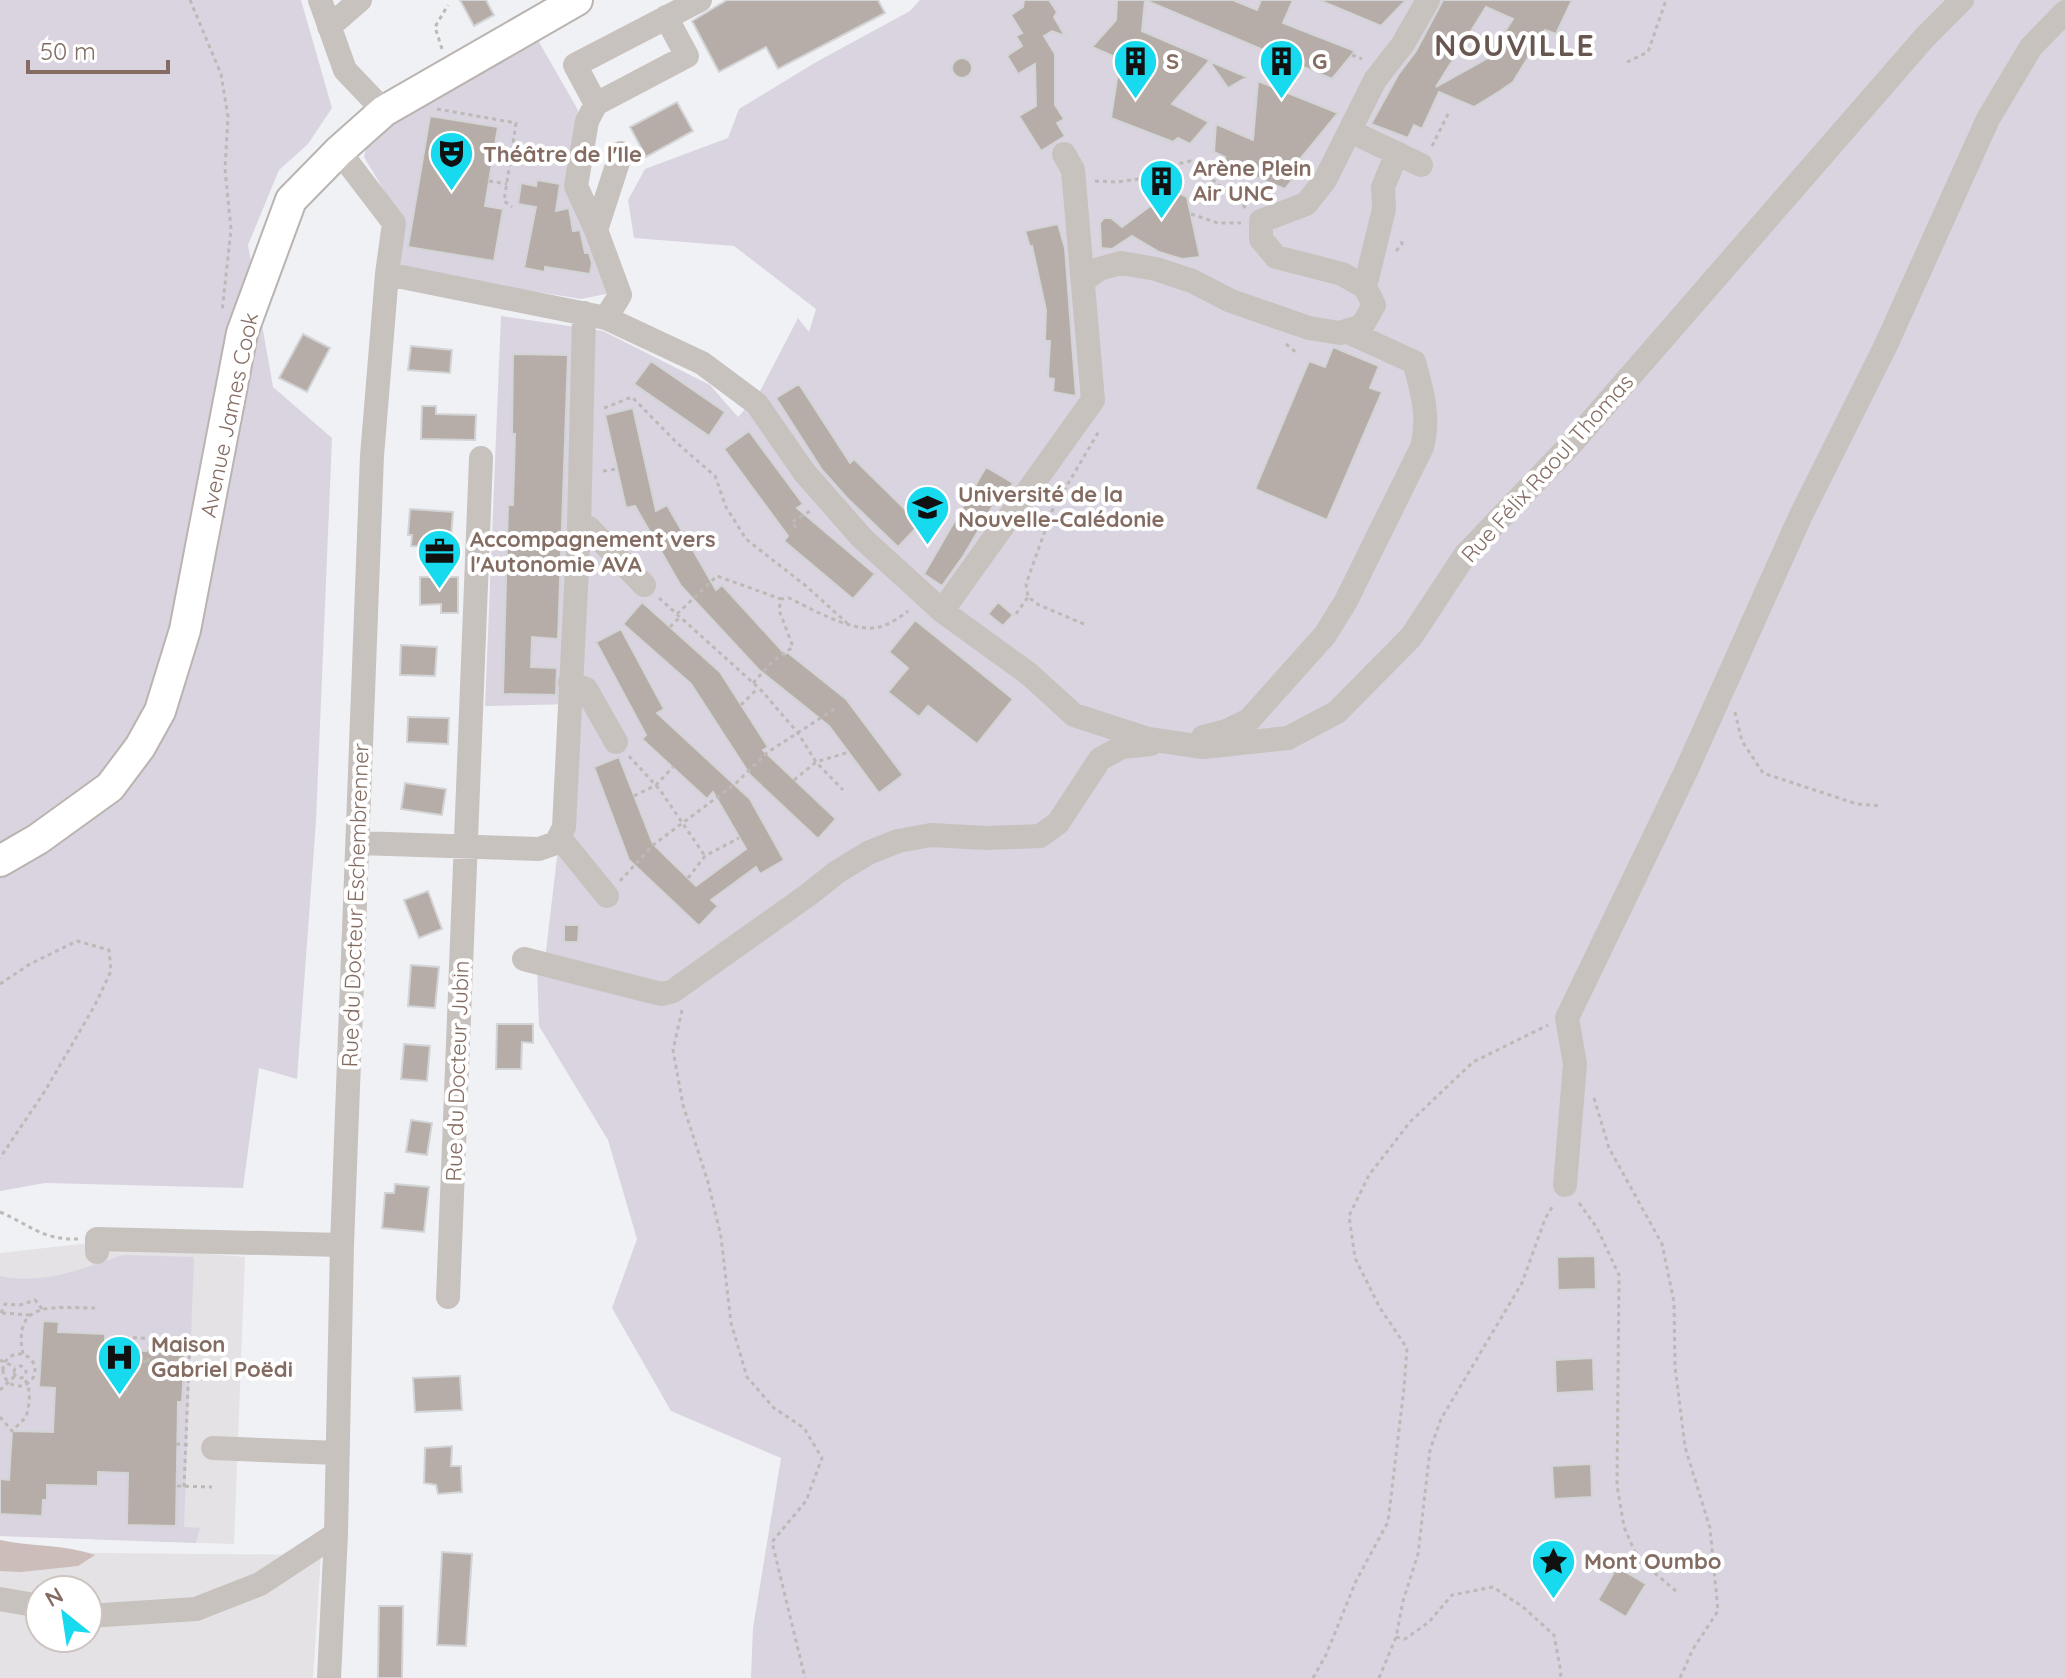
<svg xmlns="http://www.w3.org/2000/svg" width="2065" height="1678" font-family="Quicksand,sans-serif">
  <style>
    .built { fill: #e4e2e5; fill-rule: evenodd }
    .green { fill: #d9d4df }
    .water { fill: #ccbdbb }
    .building { fill: #b6aca8; stroke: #d3d4d6; stroke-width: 2; fill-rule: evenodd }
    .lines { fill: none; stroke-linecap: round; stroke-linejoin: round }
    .major-casing { stroke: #bab3b0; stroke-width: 34 }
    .path { stroke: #bdb9b7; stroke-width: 3; stroke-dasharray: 4 4; stroke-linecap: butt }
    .minor { stroke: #c8c2bf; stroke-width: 24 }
    .major { stroke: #fff; stroke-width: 30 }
    .labels { text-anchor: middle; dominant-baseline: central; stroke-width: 8; stroke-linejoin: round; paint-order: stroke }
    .poi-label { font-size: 22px; font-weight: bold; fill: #846c62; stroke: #fff; text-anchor: start }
    .street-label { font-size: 22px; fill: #846c62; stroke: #fff }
    .district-label { font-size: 30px; font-weight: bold; letter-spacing: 2px; fill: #685750; stroke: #fff }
  </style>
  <rect width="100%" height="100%" fill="#f0f1f5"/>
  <path class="built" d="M90,1243L245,1257L234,1544L0,1536V1253Z
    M0,1552L321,1555L313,1678H0ZM40,1590H88V1638H40Z"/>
  <path class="green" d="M0,0H301L332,108L308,144L279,170L248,245L273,387L332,438L316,821L297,1079L259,1068L243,1188L45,1183L0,1191Z
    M920,0H2065V1678H751L753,1628L781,1458L671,1411L612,1308L637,1239L608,1140L539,1026L537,967L544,968L575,704L485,706L501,316L603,331L710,385L738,417L758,395L798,318L809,332L816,309L734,246L634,238L628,200L645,169L728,138L739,109L818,61L910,11Z
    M535,35L578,110L569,186L611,282L606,294L581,299L400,269L403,222L364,157L368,139Z
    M123,1255L194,1257L184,1527L200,1528L196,1543L0,1536V1276C45,1285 81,1269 123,1255Z"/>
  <path class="water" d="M0,1540C32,1547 64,1544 95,1555L78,1566L21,1572L0,1571Z"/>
  <path class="building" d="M460,0H486L494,15L474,26Z
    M727,0H878L885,13L778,69L766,47L719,72L692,21Z
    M1024,0H1049L1057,12L1054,17L1065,36L1052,31L1044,36L1055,54V105L1064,119L1057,123L1065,136L1041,151L1019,116L1036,106L1035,64L1018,74L1007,56L1022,46L1016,36L1022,33L1011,15L1023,7Z
    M1117,0H1145L1142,31L1210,60L1172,104L1209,122L1190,144L1178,138L1173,142L1111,118L1120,59L1092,47L1116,20Z
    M1145,0H1233L1257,10L1261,0H1293L1283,23L1355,51L1332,79Z
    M1319,0H1406L1381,26Z
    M1443,0H1572L1556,34L1545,30L1513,82L1500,91L1474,107L1439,92L1422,129L1414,125L1408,138L1371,124L1398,75L1416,51ZM1486,7L1513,19L1488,58L1436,87Z
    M952 68a10 10 0 1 1 20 0a10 10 0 1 1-20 0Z
    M1209,61L1247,77L1228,88Z
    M1258,81L1338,113L1300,159L1307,162L1285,189L1224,164L1225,157L1214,152L1216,124L1253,140Z
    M677,102L693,131L646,157L630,127Z
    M430,116L498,127L485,206L503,209L494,261L408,247Z
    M537,180L560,184L556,211L569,208L573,231L580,230L585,253H589L592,263L590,274L545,267V272L524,268L536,207L518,204L521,183L536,186Z
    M1172,190L1187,197L1200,257L1182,259L1159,252L1132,236L1112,249L1101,248L1100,223L1104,218H1111L1122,227Z
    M1058,224L1065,248L1076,396L1053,392L1054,379L1048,378L1050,341H1045L1046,310L1032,246L1030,247L1025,231Z
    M303,334L330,348L307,392L279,378Z
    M411,346L452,350L450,373L408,370Z
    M1333,347L1379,366L1370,388L1382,392L1327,520L1255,489L1309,361L1325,367Z
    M513,354L568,355L558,639L532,637L531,667L557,668L556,695L503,694L508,505H513L515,434H512Z
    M651,361L725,412L709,436L634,384Z
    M799,384L850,463L854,459L920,524L898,547L847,498L822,470L776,398Z
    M422,406H436V414L476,415L475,440L421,439Z
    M633,408L656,511L667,505L716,590L722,585L785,654L787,652L846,699L903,775L879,793L829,726L759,670L681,586L635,506L626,508L605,415Z
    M749,431L803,504L797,508L875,574L853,599L784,541L788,536L724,449Z
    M986,467L1013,483L1003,500L998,497L964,555L942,586L924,574Z
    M410,509L453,512L451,538L426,536L425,547L411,546L412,535H408Z
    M420,577H458V613H441V604L420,605Z
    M642,602L720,672L768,747L763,750L836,819L818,839L750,775L691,684L623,624Z
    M998,602L1013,615L1003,626L988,614Z
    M915,620L1013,699L977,744L928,706L919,717L888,692L908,668L889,652Z
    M621,629L664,709L657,713L750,799L784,860L760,874L756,867L711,900L718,906L699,926L629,860L594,767L619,757L653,844L696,886L746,849L713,792L707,799L642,739L646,735L596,642Z
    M401,645L437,647L435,676L400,675Z
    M408,717L449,718L448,744L407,742Z
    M405,783L446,789L442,815L401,809Z
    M428,891L442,929L419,938L404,900Z
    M564,925H579L578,942H564Z
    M411,965L439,967L435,1008L408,1006Z
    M497,1024H533V1043L522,1042L521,1069H496Z
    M404,1044L430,1046L427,1081L401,1079Z
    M411,1120L432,1123L427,1155L406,1152Z
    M395,1184L429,1187L424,1232L382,1228L385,1193H394Z
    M1595,1256L1596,1289L1558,1290L1557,1257Z
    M43,1321L59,1322L58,1332L105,1334V1345L127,1346V1350L185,1353L182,1402H178L176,1526L127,1525L128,1473L98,1472V1486L47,1485V1500H43L42,1516L0,1514V1479L9,1480L12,1431L53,1432L55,1388L39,1387Z
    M1593,1358L1594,1391L1556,1393L1555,1360Z
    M460,1376L462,1410L415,1412L413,1378Z
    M452,1446L451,1466H461L462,1492L438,1494L436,1485L424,1483L425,1448Z
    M1591,1464L1592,1497L1554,1499L1552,1466Z
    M442,1552L472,1554L466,1646L437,1645Z
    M1617,1567L1646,1584L1626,1617L1598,1600Z
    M379,1606H403L402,1678H378Z"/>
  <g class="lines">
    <defs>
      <path id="major" d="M0,861L38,839L110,787L140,747L160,711L185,630L242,333L291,200L339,151L384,111L577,0"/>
    </defs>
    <use href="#major" class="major-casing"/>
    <path class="path" d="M190,0L221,74L228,117L225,169L231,229L222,312
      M442,49L435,27L448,5
      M1352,55L1362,59
      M1627,62L1648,52L1666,0
      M437,109L516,123L504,201L512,207
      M1432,146L1448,114
      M489,181L507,184
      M1095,181L1117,182L1145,178L1164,167L1191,161L1246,208
      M1160,198V180L1168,166
      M1191,214L1218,223H1241
      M1396,251L1402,244L1401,237
      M1286,344L1298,354
      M604,408L632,397L677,443L715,476L726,507L746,539L806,586L847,623
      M603,471L617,469
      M796,528L792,522L810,511
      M659,598L761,690L798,733L816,762L843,790
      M677,614L717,576L781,599
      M1016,614L1028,597
      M1084,624L1039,605L1028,597L1026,584L1052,511L1099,431
      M670,627L680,617
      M753,683L773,661L793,647L779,610L781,599L789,598C812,609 847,630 874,628C886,627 899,618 908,611
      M741,705L758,688
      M1735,712L1742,741L1763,773L1857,804L1882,806
      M629,756L660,790L705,856
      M794,780L816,762L849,752
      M634,796L656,785L673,767
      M688,878L705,856L739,838
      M620,881L653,845L735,784L768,752L836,708
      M0,984L30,964L77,941L109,950L111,971L95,1005L45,1091L0,1158
      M682,1010L673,1050L683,1105L708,1182L721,1237L731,1323L747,1377L774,1408L804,1428L822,1458L806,1501L772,1542L805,1678
      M1594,1098L1609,1148L1662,1244L1674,1302L1675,1366L1685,1447L1710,1528L1718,1611L1693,1649L1680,1678
      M1579,1203L1597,1228L1619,1275L1617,1485L1624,1527L1638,1559L1676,1591
      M0,1212C30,1225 42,1240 78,1239
      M1,1313L5,1304L20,1305L35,1300L43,1310
      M2,1313L30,1315
      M117,1337L190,1340L184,1487
      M3 1370a16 16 0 1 1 32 0a16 16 0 1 1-32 0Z
      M23,1354C12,1299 55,1308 95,1308
      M0,1360L15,1367
      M127,1361L151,1362
      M148,1362L150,1339
      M14 1372a6 6 0 1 1 12 0a6 6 0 1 1-12 0Z
      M0,1390L15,1376
      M126,1391L129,1347
      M0,1417L12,1431L26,1417C30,1403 32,1388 23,1377
      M176,1444L192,1445
      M177,1486L212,1487
      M1396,1637L1405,1639L1429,1622L1452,1595L1493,1587L1523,1607L1554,1635L1561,1673L1560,1678
      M1313,1678L1326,1655L1356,1581L1388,1522L1404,1388L1407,1348L1380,1308L1355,1258L1349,1216L1369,1175L1410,1122L1473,1062L1548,1025
      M1379,1678L1396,1637L1403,1601L1418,1554L1430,1450L1441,1419L1522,1283L1545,1219L1554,1204"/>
    <path class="minor" d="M320,0L345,70L384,111
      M329,27L360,0
      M596,104L575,65L700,0
      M1350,131L1421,165
      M596,230L621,153
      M387,274L606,318L702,363L757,404L804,472L862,538L942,611L1029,674L1074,715L1148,739L1203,747L1288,738L1337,712L1411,637L1465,555L1573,442L1925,37L1962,0
      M1084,280L1099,269L1121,263L1156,269L1192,281L1231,301L1309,328L1340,333L1362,326L1374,305L1365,287L1342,274L1276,257L1261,239V221L1306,204L1325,180L1375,80L1403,44L1428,0
      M1365,287L1384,209L1383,187L1397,153
      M606,318L620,295L596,230L576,186L587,121L596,104L687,56L666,17
      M579,527L589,528L644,585
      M942,611L1093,400L1073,170L1064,154
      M570,683L586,689L616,742
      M1203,737L1226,731L1249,720L1325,635L1346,601L1422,447C1430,418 1422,390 1414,362L1346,331
      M559,837L607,896
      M358,843L539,849L556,843L564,827L579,527L584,313
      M524,959L649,991L662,994L673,991L808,895L837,872L868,853L898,841L931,835L986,838L1040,836L1058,823L1100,759L1122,747L1151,744
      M1565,1185L1575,1064L1567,1018L1686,771L1801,515L1886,345L1988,119L2031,47L2065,12
      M97,1252V1239L342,1245
      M448,1297L481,458
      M213,1448L338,1453
      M0,1599L40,1606
      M88,1616L196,1609L260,1584L336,1534
      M329,1678L336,1534L342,1245L372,456L387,274L394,223L339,151"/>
    <use href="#major" class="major"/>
  </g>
  <defs>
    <symbol id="building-pin" viewBox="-11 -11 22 30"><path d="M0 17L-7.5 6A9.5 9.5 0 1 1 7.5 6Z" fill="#17daee" stroke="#fff"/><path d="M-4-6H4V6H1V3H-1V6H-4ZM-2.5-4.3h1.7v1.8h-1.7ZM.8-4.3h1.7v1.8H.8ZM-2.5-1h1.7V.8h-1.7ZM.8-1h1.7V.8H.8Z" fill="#111"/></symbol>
    <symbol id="theatre-pin" viewBox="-11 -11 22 30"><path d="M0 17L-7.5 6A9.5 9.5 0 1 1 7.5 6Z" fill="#17daee" stroke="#fff"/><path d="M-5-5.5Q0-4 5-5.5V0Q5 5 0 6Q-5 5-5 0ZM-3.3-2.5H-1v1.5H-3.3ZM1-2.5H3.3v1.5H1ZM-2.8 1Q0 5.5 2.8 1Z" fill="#111"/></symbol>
    <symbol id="university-pin" viewBox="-11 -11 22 30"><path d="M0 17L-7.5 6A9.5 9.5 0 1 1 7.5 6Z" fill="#17daee" stroke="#fff"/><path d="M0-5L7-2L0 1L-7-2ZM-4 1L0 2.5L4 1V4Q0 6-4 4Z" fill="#111"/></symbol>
    <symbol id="office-pin" viewBox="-11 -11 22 30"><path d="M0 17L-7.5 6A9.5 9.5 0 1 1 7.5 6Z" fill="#17daee" stroke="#fff"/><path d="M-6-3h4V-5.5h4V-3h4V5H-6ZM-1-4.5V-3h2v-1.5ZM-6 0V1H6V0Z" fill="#111"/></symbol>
    <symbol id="hospital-pin" viewBox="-11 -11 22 30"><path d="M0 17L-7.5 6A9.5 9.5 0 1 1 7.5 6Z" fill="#17daee" stroke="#fff"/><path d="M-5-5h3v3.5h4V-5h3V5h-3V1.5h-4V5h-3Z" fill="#111"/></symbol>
    <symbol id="sight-pin" viewBox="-11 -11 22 30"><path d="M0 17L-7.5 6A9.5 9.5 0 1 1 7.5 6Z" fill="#17daee" stroke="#fff"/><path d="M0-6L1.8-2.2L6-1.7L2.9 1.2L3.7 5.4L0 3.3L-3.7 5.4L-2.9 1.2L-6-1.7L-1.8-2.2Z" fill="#111"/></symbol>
  </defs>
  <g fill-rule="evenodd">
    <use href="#building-pin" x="1110" y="36" width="51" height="69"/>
    <use href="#building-pin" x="1256" y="36" width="51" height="69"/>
    <use href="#theatre-pin" x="426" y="128" width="51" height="69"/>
    <use href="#building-pin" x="1136" y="156" width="51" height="69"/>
    <use href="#university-pin" x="902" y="482" width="51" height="69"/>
    <use href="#office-pin" x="414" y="526" width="51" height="69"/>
    <use href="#hospital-pin" x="94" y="1332" width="51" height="69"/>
    <use href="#sight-pin" x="1528" y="1536" width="51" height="69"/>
  </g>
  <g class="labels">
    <g class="poi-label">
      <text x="1166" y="61">S</text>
      <text x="1312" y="61">G</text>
      <text x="483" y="154">Théâtre de l'Ile</text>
      <text x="1193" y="168">Arène Plein<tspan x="1193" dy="25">Air UNC</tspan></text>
      <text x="958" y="494">Université de la<tspan x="958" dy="25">Nouvelle-Calédonie</tspan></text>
      <text x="470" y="539">Accompagnement vers<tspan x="470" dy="25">l'Autonomie AVA</tspan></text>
      <text x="151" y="1344">Maison<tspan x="151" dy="25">Gabriel Poëdi</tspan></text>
      <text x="1584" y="1561">Mont Oumbo</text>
    </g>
    <g class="street-label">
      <text transform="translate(229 415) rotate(-78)">Avenue James Cook</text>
      <text transform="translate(1547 468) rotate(-48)">Rue Félix Raoul Thomas</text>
      <text transform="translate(355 905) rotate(-88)">Rue du Docteur Eschembrenner</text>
      <text transform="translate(457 1071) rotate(-88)">Rue du Docteur Jubin</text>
    </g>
    <g class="district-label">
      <text x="1515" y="45">NOUVILLE</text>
    </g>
  </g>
  <g transform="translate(64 1614) rotate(330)"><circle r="38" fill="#ffffff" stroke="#cec4c0" stroke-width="2"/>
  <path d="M0-6L14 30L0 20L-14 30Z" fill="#17daee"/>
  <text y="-12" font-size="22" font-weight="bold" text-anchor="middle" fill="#846c62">N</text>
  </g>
  <path d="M28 60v12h140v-12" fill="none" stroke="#846c62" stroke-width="4"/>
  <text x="40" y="60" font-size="24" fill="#846c62" stroke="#ffffff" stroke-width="6" paint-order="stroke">50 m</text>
</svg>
